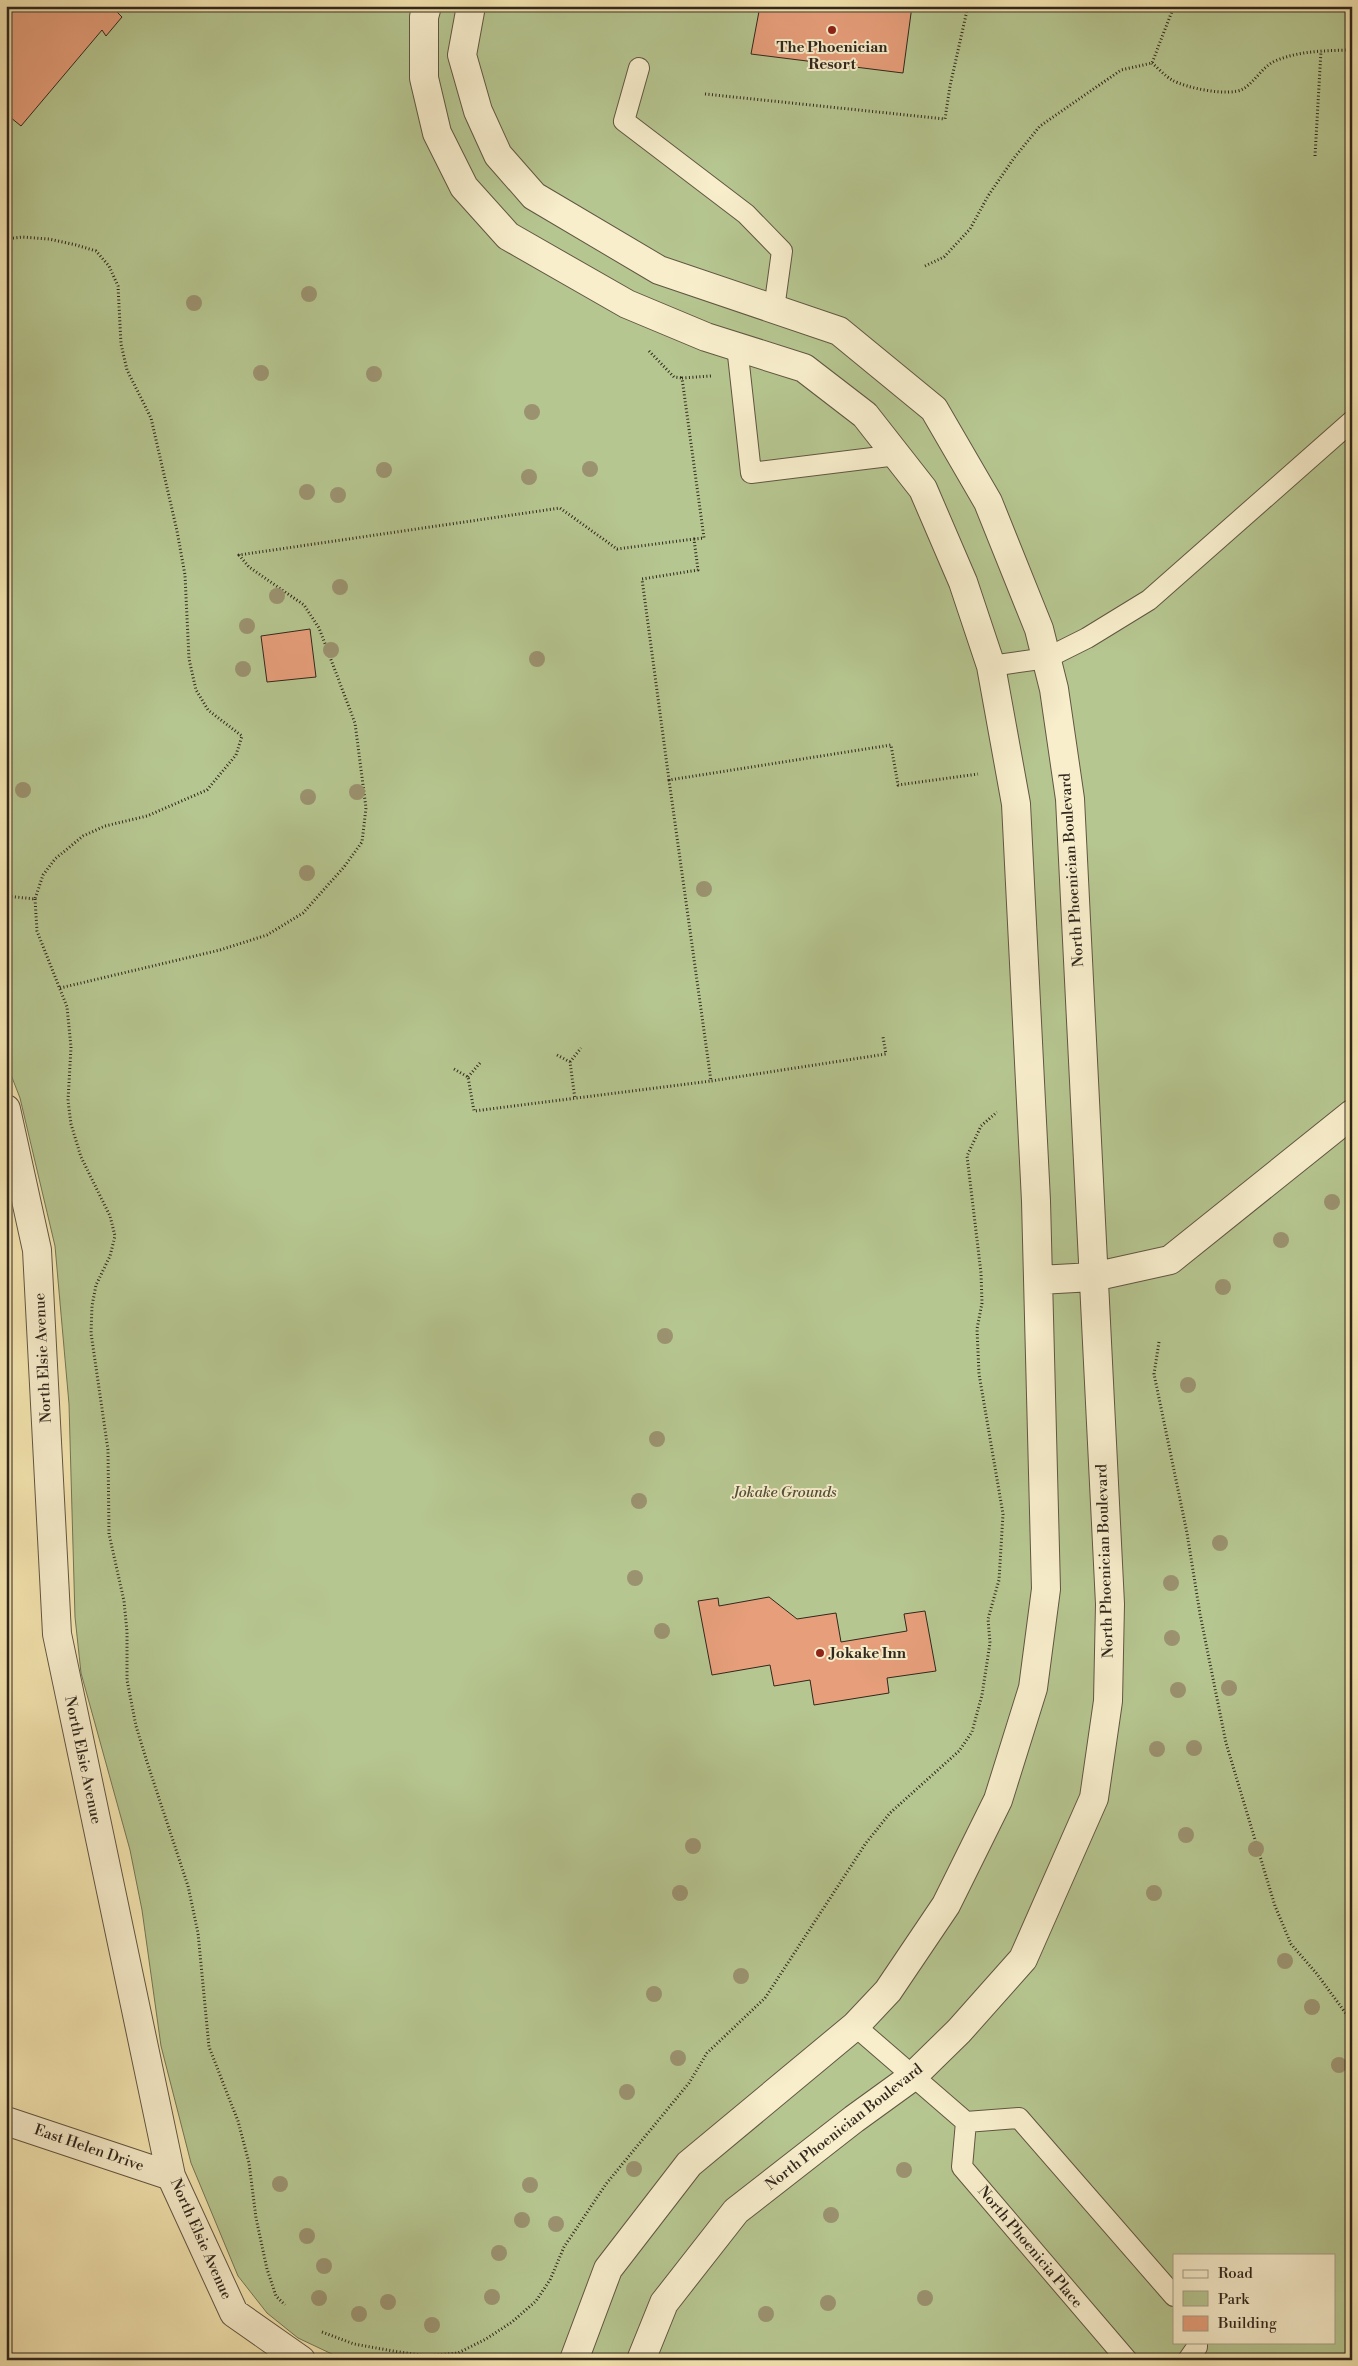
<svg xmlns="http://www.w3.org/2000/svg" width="1358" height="2366" font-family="'Libre Bodoni',serif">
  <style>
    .green { fill: #b6c690; stroke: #737656; fill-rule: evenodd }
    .building { fill: #e79f7b; stroke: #30271d }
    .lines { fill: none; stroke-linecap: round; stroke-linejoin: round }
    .lane-casing { stroke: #615642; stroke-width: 22 }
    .street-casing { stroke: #615642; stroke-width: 30 }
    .path { stroke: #30271d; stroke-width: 3; stroke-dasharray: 1 2.5; stroke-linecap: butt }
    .lane { stroke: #f8eecc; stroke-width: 20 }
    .street { stroke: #f8eecc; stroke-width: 28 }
    .tree { fill: #9b926f }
    .poi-dot { fill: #8f2418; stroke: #f8eecc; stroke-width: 2 }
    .labels { text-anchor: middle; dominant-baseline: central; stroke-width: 4; stroke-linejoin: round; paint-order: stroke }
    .poi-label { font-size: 15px; font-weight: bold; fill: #30271d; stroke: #f8eecc }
    .street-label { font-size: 15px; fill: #30271d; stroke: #f8eecc }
    .park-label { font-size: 15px; font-style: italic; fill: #524f3a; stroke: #f8eecc }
  </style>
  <rect width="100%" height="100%" fill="#f4e5b0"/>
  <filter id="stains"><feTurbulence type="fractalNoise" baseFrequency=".004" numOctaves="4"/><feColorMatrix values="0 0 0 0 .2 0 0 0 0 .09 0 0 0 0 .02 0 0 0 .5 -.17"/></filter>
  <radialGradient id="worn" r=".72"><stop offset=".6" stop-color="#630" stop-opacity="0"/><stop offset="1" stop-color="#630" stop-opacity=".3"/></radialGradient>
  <path class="green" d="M6,6H1352V2360H359L334,2355L298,2338L267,2313L238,2276L191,2163L161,2046L142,1910L130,1850L81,1673L75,1617L69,1404L55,1246L20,1098L6,1062ZM1174,2255H1334V2342H1174Z"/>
  <path class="building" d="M6,6H111L122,17L106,36L102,30L21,126L10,117L6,121Z
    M760,6H912L903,73L751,54Z
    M310,629L316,677L267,682L261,636Z
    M769,1597L797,1619L836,1613L841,1642L907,1631L904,1614L925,1611L936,1671L887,1678L889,1693L814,1705L810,1680L774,1686L770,1665L712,1675L698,1601L718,1598L719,1606Z"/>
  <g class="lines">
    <defs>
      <path id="lane" d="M639,68L624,121L746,214L782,251L774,309
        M737,346L751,473L897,455
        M991,666L1047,658L1087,638L1149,600L1352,421
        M855,2026L966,2122L1019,2118L1174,2296
        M966,2122L962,2167L1127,2360
        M1188,2360L1197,2347V2342"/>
      <path id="street" d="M427,6L424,17V78L437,133L464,187L508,236L627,304L706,337L804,368L865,415L923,489L963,582L991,666L1016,804L1036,1201L1046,1589L1033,1688L998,1800L946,1905L888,1991L855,2026L689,2164L608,2269L574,2360
        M471,6L462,55L478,111L498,155L534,196L659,270L839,331L934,409L988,502L1039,629L1054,689L1070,799L1110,1604L1108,1701L1094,1798L1023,1959L959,2031L912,2077L854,2119L736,2211L664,2303L641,2360
        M6,1109L37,1250L57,1634L171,2176L234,2313L301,2360
        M1039,1280L1093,1277L1170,1260L1352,1114
        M6,2121L171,2176"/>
    </defs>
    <use href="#lane" class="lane-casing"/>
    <use href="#street" class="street-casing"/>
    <path class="path" d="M1152,63C1158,68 1165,76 1172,80C1186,88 1229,97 1243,89C1255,82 1262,67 1275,61C1299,51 1321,51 1347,50L1352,52
      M705,94L945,119L950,86L968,6
      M1315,156L1321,51
      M6,239L22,237L49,239L76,245L96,251L109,266L118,286L121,344L127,370L151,418L177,531L185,575L189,659L196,690L208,710L242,736L236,755L207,790L147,816L105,826L83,836L55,859L43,875L35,899L6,896
      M925,266L944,257L970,229L988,196L1014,158L1040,126L1121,70L1152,63L1174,6
      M649,351L674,377L682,378
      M694,539L704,538L682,378L711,376
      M669,780L711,1081L886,1054L883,1037
      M35,899L37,931L67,1007L71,1047L68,1101L71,1124L81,1157L110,1216L115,1236L110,1256L96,1285L92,1306L91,1333L108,1450L109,1534L124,1601L127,1632V1680L136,1726L147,1762L188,1886L198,1933L209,2047L238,2121L249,2163L256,2218L267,2269L276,2296L285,2305
      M60,988L220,950L267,935L303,913L344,867L362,842L366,808L355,723L319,628L304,605L249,567L239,555L560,508L617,549L694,539L698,570L642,579L669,780L891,745L898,785L978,774
      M557,1055L570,1062L575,1099
      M570,1062L581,1048
      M454,1069L468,1077L474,1111L711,1081
      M468,1077L480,1063
      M1159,1342L1154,1374L1187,1533L1200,1614L1226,1743L1275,1906L1291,1944L1317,1974L1347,2015L1352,2027
      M322,2332L354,2344L393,2351L427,2356L458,2353L486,2339L512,2322L536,2301L550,2280L564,2247L606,2184L689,2083L707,2053L765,1998L866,1843L890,1813L959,1751L972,1732L982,1695L990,1643L988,1619L999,1580L1003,1514L979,1374L977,1329L982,1303L981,1273L967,1156L981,1126L997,1112"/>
    <use href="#lane" class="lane"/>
    <use href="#street" class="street"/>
  </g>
  <g class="tree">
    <circle cx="309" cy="294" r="8"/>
    <circle cx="194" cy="303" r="8"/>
    <circle cx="261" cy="373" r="8"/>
    <circle cx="374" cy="374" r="8"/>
    <circle cx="532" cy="412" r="8"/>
    <circle cx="590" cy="469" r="8"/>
    <circle cx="384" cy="470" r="8"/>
    <circle cx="529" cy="477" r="8"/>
    <circle cx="307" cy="492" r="8"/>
    <circle cx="338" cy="495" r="8"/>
    <circle cx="340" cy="587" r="8"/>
    <circle cx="277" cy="596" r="8"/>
    <circle cx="247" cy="626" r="8"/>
    <circle cx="331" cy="650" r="8"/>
    <circle cx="537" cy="659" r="8"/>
    <circle cx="243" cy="669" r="8"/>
    <circle cx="23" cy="790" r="8"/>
    <circle cx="357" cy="792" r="8"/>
    <circle cx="308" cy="797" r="8"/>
    <circle cx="307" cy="873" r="8"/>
    <circle cx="704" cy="889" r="8"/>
    <circle cx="1332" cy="1202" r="8"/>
    <circle cx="1281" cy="1240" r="8"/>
    <circle cx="1223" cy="1287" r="8"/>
    <circle cx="665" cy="1336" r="8"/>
    <circle cx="1188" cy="1385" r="8"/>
    <circle cx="657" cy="1439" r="8"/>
    <circle cx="639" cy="1501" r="8"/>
    <circle cx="1220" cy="1543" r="8"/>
    <circle cx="635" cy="1578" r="8"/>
    <circle cx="1171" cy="1583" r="8"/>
    <circle cx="662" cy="1631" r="8"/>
    <circle cx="1172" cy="1638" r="8"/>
    <circle cx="1229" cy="1688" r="8"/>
    <circle cx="1178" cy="1690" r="8"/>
    <circle cx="1194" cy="1748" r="8"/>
    <circle cx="1157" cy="1749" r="8"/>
    <circle cx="1186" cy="1835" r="8"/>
    <circle cx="693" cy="1846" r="8"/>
    <circle cx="1256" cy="1849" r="8"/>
    <circle cx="680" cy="1893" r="8"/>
    <circle cx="1154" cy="1893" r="8"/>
    <circle cx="1285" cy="1961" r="8"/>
    <circle cx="741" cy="1976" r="8"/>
    <circle cx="654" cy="1994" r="8"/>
    <circle cx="1312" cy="2007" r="8"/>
    <circle cx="678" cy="2058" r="8"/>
    <circle cx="1339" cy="2065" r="8"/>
    <circle cx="627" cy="2092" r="8"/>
    <circle cx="634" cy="2169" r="8"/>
    <circle cx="904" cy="2170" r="8"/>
    <circle cx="280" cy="2184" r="8"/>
    <circle cx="530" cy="2185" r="8"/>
    <circle cx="831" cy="2215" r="8"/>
    <circle cx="522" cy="2220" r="8"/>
    <circle cx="556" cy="2224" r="8"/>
    <circle cx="307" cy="2236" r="8"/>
    <circle cx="499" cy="2253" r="8"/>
    <circle cx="324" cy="2266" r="8"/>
    <circle cx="492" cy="2297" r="8"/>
    <circle cx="319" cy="2298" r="8"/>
    <circle cx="925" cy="2298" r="8"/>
    <circle cx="388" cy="2302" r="8"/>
    <circle cx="828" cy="2303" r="8"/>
    <circle cx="359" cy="2314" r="8"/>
    <circle cx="766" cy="2314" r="8"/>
    <circle cx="432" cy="2325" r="8"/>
  </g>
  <g class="poi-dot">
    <circle cx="832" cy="30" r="5"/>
    <circle cx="820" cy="1653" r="5"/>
  </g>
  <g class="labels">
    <g class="poi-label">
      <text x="832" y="47">The Phoenician<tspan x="832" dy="17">Resort</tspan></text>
      <text x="830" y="1653" text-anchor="start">Jokake Inn</text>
    </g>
    <g class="street-label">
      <text transform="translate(1072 870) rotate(-94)">North Phoenician Boulevard</text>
      <text transform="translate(43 1358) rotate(-93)">North Elsie Avenue</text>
      <text transform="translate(1105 1561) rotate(-92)">North Phoenician Boulevard</text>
      <text transform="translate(83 1760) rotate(78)">North Elsie Avenue</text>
      <text transform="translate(844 2127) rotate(-38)">North Phoenician Boulevard</text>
      <text transform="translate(89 2148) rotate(19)">East Helen Drive</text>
      <text transform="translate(201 2239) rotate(66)">North Elsie Avenue</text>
      <text transform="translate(1030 2247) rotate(50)">North Phoenicia Place</text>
    </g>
    <g class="park-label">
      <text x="785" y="1492">Jokake Grounds</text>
    </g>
  </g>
  <rect width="1358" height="2366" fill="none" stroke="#f4e5b0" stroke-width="25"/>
  <rect x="8" y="8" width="1343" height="2351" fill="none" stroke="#30271d" stroke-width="2.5"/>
  <rect x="12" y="12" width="1333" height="2341" fill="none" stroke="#30271d"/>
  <rect x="1173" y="2254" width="162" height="90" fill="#f8eecc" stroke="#a89e86"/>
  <rect x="1183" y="2270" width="25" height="8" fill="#f8eecc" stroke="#a89e86"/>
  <text x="1218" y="2278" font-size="15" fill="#30271d">Road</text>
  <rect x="1183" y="2291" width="25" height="15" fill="#b6c690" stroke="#a89e86"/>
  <text x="1218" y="2304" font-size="15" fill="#30271d">Park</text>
  <rect x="1183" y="2316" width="25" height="15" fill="#e79f7b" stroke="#a89e86"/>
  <text x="1218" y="2328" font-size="15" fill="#30271d">Building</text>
  <rect width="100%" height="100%" filter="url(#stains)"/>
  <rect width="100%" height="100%" fill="url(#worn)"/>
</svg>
